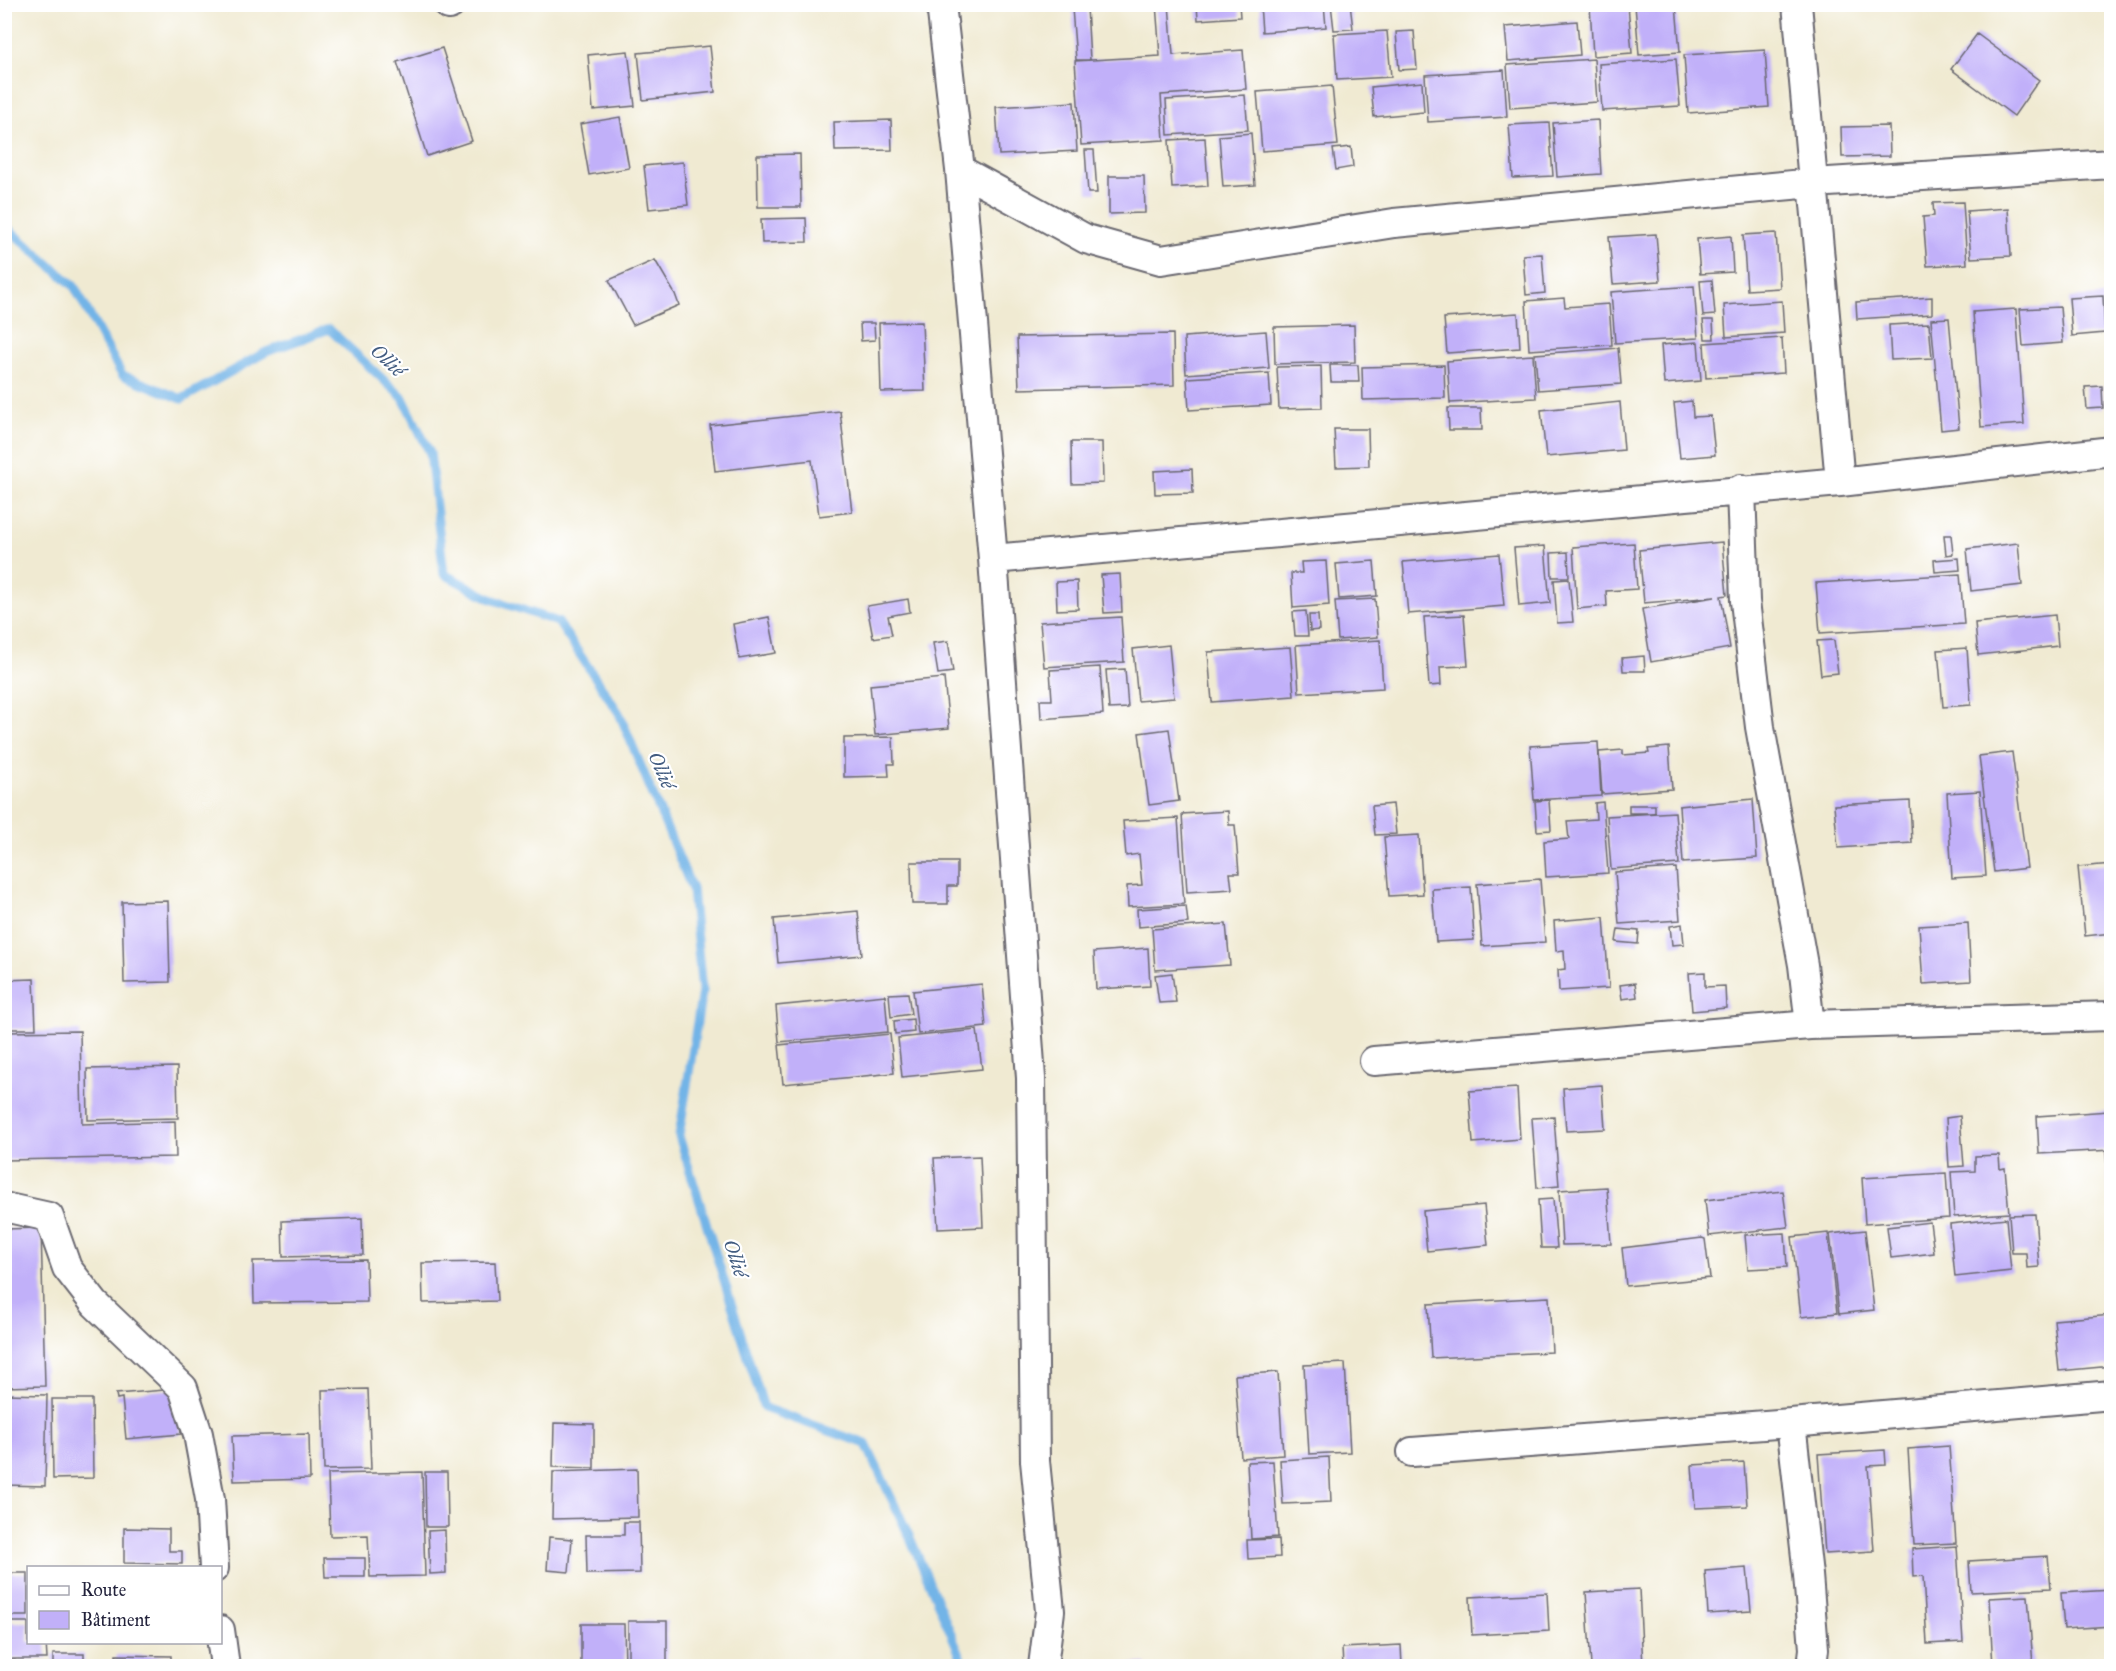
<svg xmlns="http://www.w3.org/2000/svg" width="2116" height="1671" font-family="'IM FELL Great Primer',serif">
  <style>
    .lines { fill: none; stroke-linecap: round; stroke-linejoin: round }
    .stream { stroke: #72b4e7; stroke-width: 9 }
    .building { fill: #c1b0f9 }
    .minor-casing { stroke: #6a6870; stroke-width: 32 }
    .minor { stroke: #fff; stroke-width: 28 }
    .labels { text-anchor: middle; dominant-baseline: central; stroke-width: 4.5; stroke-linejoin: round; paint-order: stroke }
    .water-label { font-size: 20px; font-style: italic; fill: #425c80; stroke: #fff }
  </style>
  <rect width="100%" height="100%" fill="#fff"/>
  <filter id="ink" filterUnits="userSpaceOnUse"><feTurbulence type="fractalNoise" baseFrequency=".0167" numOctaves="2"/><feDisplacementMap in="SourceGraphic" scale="12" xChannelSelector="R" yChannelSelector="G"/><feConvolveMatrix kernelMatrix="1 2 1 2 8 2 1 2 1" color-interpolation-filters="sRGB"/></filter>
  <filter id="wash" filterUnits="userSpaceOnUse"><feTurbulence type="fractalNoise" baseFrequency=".008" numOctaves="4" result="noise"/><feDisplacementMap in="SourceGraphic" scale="24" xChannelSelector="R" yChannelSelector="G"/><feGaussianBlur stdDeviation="1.35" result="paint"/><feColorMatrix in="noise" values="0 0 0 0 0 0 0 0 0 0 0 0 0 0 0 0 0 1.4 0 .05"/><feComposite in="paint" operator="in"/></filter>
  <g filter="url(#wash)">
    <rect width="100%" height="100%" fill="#f0ead2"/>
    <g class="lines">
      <path class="stream" d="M4,225L74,286L122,375L182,399L266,352L329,329L403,398L430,453L444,574L491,599L558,622L619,713L692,889L702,991L679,1136L764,1408L866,1444L911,1540L965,1666"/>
    </g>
    <g id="blocks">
      <path class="building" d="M1156,4H1169L1173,55L1243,50L1246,89L1161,95L1164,140L1081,145L1075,61L1160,56Z
        M1197,4H1239L1240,17L1198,20Z
        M1260,4H1324L1326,27L1262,32Z
        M1331,4H1350L1353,29L1334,30Z
        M1590,5H1628L1632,53L1593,56Z
        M1635,5H1676L1680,52L1639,55Z
        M1087,7L1090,60H1076L1072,8Z
        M1577,21L1580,55L1508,61L1505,27Z
        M1387,31L1391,77L1337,80L1334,34Z
        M1414,31L1417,69L1399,70L1396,32Z
        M1977,34L2039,80L2014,116L1951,69Z
        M710,46L715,92L643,100L638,53Z
        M442,48L472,141L427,156L397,62Z
        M1765,50L1769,107L1688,113L1684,55Z
        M628,51L635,106L593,110L588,55Z
        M1594,59L1597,102L1510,108L1507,65Z
        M1676,59L1680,106L1602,111L1599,64Z
        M1504,70L1507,117L1428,122L1425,75Z
        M1422,82L1424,112L1374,117L1371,87Z
        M1332,86L1338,145L1262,151L1257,92Z
        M1245,95L1248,130L1168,135L1166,100Z
        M1074,102L1077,151L999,155L996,107Z
        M620,117L629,168L589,175L580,124Z
        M891,120L892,150L835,151L834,122Z
        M1598,120L1601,174L1557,177L1553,123Z
        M1549,123L1553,176L1513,178L1509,125Z
        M1889,126L1890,156L1842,157L1841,127Z
        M1251,133L1255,185L1223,187L1219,136Z
        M1205,138L1208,186L1172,188L1169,140Z
        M1351,147L1353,167L1336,170L1333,149Z
        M1085,150H1094L1097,193H1088Z
        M800,154L801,207H758L757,155Z
        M683,162L688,205L649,209L644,166Z
        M1109,176H1144L1145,213L1109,214Z
        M1963,202L1967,264L1927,266L1923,217L1934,216L1933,203Z
        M2008,208L2011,256L1971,258L1967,211Z
        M806,218L807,242L762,243L761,219Z
        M1776,233L1780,288L1747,290L1743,235Z
        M1656,234L1660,281L1613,284L1609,237Z
        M1731,236L1733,272L1700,274L1697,239Z
        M1542,254L1545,293L1526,295L1523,255Z
        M655,260L675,294L679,305L633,325L609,280Z
        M1712,280L1715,315L1703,316L1700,281Z
        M1694,286L1698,338L1615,343L1611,292Z
        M2103,296L2105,333L2072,336L2069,298Z
        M1932,297V314L1857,319L1856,302Z
        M1564,298L1565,307L1609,304L1612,345L1529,350L1526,301Z
        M1782,301L1784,333L1726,337L1724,305Z
        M2060,307L2063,343L2023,346L2020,309Z
        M2016,309L2024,424L1981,427L1973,312Z
        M1518,313L1520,348L1447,353L1444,318Z
        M1949,318L1959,428L1941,430L1931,319Z
        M1703,320H1713L1714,339H1705Z
        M922,322L925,391L881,392L879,323Z
        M860,323H874L875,340L861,341Z
        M1929,323L1932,358L1891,360L1889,325Z
        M1354,325L1355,362L1275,364L1274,327Z
        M1266,331L1269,368L1186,374L1184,337Z
        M1173,334L1174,385L1019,389L1017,337Z
        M1782,338L1784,373L1706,378L1704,343Z
        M2108,340H2112V366H2110Z
        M1698,342L1701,381L1664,384L1661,345Z
        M1618,348L1621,384L1538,390L1535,354Z
        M1533,355L1536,398L1450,403L1447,361Z
        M1330,365H1358L1359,382H1331Z
        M1444,365L1445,398L1363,400L1362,367Z
        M1321,366L1322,408L1279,409L1277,367Z
        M1269,373L1271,405L1189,410L1187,378Z
        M2102,386L2103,408L2087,409L2085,387Z
        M1692,401L1693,417L1711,416L1715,455L1680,458L1674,403Z
        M1620,402L1624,450L1546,457L1541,410Z
        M1448,408H1481L1482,430H1449Z
        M840,411L852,512L819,516L812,460L715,471L710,425Z
        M1334,429H1368L1369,466L1336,467Z
        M1071,442H1102L1103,483L1072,484Z
        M1192,469L1193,493L1155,494L1154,471Z
        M1944,535H1951L1953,554L1946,555Z
        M1722,542L1727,595L1721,596L1730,648L1651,662L1642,609L1715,597L1644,603L1639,550Z
        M1634,543L1637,589L1606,591L1607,606L1577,609L1573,547Z
        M2018,543L2022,585L1971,591L1967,549Z
        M1545,546L1550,603L1519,606L1514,548Z
        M1568,552L1569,577H1552L1551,553Z
        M1499,554L1504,606L1408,614L1403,562Z
        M1959,558L1960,570L1935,572L1934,560Z
        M1326,561L1329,605L1293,608L1291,573H1302L1301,562Z
        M1374,561L1377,596L1339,599L1336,564Z
        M1120,574L1122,612L1104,613L1101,575Z
        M1960,574L1964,624L1820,633L1816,583Z
        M1569,579L1573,622L1557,623L1554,580Z
        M1077,581L1078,609L1057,610L1056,582Z
        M908,599L910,612L888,616L892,635L873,638L867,606Z
        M1375,599L1378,637L1338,640L1335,601Z
        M1306,611L1308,636H1295L1293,612Z
        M1309,615H1318L1319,630L1310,631Z
        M1464,615L1468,666L1440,667L1441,685L1429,686L1424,617Z
        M2055,615L2058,646L1978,655L1975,623Z
        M769,617L776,653L739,659L733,624Z
        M1121,617L1124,662L1044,667L1040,622Z
        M1380,640L1383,688L1299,693L1296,645Z
        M1834,640L1838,673L1821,675L1817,641Z
        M948,641L953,672L938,674L933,643Z
        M1169,645L1174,698L1138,701L1133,649Z
        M1290,647L1294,696L1212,702L1208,652Z
        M1967,648L1971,705L1943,707L1938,650Z
        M1644,656L1645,671H1623L1622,658Z
        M1100,667L1103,714L1041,719L1040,700H1052L1050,670Z
        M1125,669L1128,708L1109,709L1106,670Z
        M944,678L949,728L875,735L870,685Z
        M1169,729L1179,801L1149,805L1139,733Z
        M893,737L894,764H888L889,776L844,777V738Z
        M1598,742L1601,796L1534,800L1530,746Z
        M1669,747L1672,789L1602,794L1599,752L1623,750V755L1649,753L1648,749Z
        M2012,752L2027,868L1994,872L1979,756Z
        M1980,791L1986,876L1952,878L1947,793Z
        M1753,799L1757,858L1683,863L1679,806Z
        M1549,800L1551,830L1537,831L1535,801Z
        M1910,801L1912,843L1838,848L1834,805Z
        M1603,802L1608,873L1546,877L1544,841L1569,839L1567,821L1596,819L1595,803Z
        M1393,804L1396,834L1375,835L1372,806Z
        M1629,805H1655V813H1629Z
        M1228,811L1229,825H1235L1239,873H1230L1232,889L1187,892L1182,814Z
        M1675,812L1679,864L1611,869L1607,816Z
        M1178,818L1184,904L1128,907L1127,886L1142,885L1139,854L1126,856L1123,821Z
        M1419,835L1423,894L1389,896L1384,837Z
        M911,862H957V886H948V904H912Z
        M2112,864V933L2085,936L2078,867Z
        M1676,868L1680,920L1619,924L1615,872Z
        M1540,879L1545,942L1482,946L1477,884Z
        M1471,887L1474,940L1436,942L1432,889Z
        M168,901L170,982L124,983L122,902Z
        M1186,906L1188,923L1138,927L1137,909Z
        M858,911L862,955L778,963L774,919Z
        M1604,917L1609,988L1559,991L1558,970L1565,969L1564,950L1556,951L1554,921Z
        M1968,923L1971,981L1923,984L1919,926Z
        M1226,924L1230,965L1155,970L1152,929Z
        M1682,924L1684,944L1672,945L1670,926Z
        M1618,929L1639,931L1638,944L1616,942Z
        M1148,948L1150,986L1096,989L1094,952Z
        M1705,972V987L1725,986L1726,1008L1692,1011L1689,973Z
        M1172,973L1176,1002L1159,1003L1155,975Z
        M34,979L36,1029H4V980Z
        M1635,983L1637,997L1622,999L1620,985Z
        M982,984L986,1027L918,1034L913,991Z
        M908,993L911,1014L891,1017L889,994Z
        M885,995L888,1032L779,1042L776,1006Z
        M913,1019L914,1032L895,1034L894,1021Z
        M977,1030L982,1069L902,1077L898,1038Z
        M80,1031L82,1124L175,1121L176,1157L4,1160V1032Z
        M890,1034L894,1073L783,1084L779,1045Z
        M177,1067L178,1118L88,1120L87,1069Z
        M1602,1085L1605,1129L1566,1131L1563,1088Z
        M1517,1088L1520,1139L1473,1143L1469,1091Z
        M2109,1111L2112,1150L2039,1154L2037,1116Z
        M1960,1116L1964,1166L1949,1167L1946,1118Z
        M1554,1117L1559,1186L1537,1188L1532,1118Z
        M2112,1152V1197H2109L2106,1153Z
        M1999,1155L2000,1169L2005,1168L2009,1213L1954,1217L1951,1172L1975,1171V1156Z
        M980,1156L983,1227L938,1229L934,1158Z
        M1946,1173L1949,1218L1865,1224L1862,1178Z
        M1607,1187L1611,1244L1562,1245L1559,1190Z
        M1783,1191L1788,1227L1709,1236L1705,1200Z
        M1553,1199L1557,1248H1541L1538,1200Z
        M1484,1205L1488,1245L1427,1251L1423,1211Z
        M2035,1214L2039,1267L2027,1268L2026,1253H2012L2009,1215Z
        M362,1218L363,1255L283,1257L282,1221Z
        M2006,1218L2011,1271L1955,1277L1950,1224Z
        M1930,1222L1934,1253L1891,1258L1887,1227Z
        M41,1228L45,1386L4,1387V1229Z
        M1865,1230L1874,1310L1839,1314L1830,1234Z
        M1785,1233L1787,1267L1748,1269L1745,1235Z
        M1828,1233L1837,1313L1801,1317L1792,1237Z
        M1702,1238L1705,1239L1710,1278L1626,1286L1622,1248Z
        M366,1260L367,1302L254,1303L253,1261Z
        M495,1262L497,1301L423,1303L422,1263Z
        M1549,1297L1552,1352L1431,1358L1428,1304Z
        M2112,1315V1366L2059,1371L2054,1320Z
        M1345,1363L1350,1452L1309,1454L1304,1365Z
        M1278,1372L1283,1455L1241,1458L1235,1375Z
        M177,1389L181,1434L126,1439L122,1398L117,1399L116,1394Z
        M368,1389L371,1469L324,1470L322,1390Z
        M4,1394L47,1395L45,1486L4,1485Z
        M52,1399H92L93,1478L53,1479Z
        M554,1423L594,1424V1468L553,1467Z
        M309,1434L310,1479L234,1481L232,1436Z
        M1949,1446L1956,1543L1914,1545L1908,1449Z
        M1885,1450L1886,1465L1868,1466L1874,1551L1825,1554L1818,1454Z
        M1329,1457L1331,1502L1283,1504L1280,1460Z
        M1273,1461L1278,1537L1251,1539L1247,1462Z
        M1744,1462L1747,1506L1695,1508L1692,1465Z
        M637,1469L638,1517L552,1519L553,1472Z
        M422,1472L425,1576L370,1577L368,1535L330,1536L328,1474Z
        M425,1472H447L448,1527H426Z
        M624,1522H639L640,1573L587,1574L586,1535H624Z
        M124,1528L169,1529V1551H182V1564L124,1563Z
        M445,1530L446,1573L430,1574L428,1531Z
        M549,1537L572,1539L569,1572L547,1570Z
        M1279,1539L1280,1557L1248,1559L1247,1540Z
        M1957,1546L1963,1642L1927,1644L1923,1576L1913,1577L1912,1549Z
        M2048,1556L2051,1588L1971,1592L1969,1561Z
        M324,1558H365V1577H325Z
        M1747,1568L1751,1611L1708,1614L1705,1571Z
        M4,1573H28V1616H4Z
        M1639,1589L1643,1666H1591L1586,1592Z
        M2112,1590V1626L2064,1629L2061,1593Z
        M1547,1593L1549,1631L1472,1635L1470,1597Z
        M2028,1596L2033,1666H1993L1989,1598Z
        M628,1621H667V1666H628Z
        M4,1622H28V1642H46L47,1659H4Z
        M581,1624H624L625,1666H581Z
        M1401,1645L1402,1666H1343L1342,1648Z
        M53,1654H84V1666H53Z
        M116,1655L171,1656V1666H116Z
        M1146,1663V1666H1130V1664Z"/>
    </g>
  </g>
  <g filter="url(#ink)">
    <use href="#blocks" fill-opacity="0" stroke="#6a6870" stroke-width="1.5"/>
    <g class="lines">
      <defs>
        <path id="minor" d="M941,4L960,170L993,559L1031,1078L1035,1461L1050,1611L1043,1666
          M1797,4L1840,482
          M449,5L451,4
          M960,170L1086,239L1161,260L1394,223L1813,183L2112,164
          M1741,489L1745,601L1760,727L1803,965L1810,1025
          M993,559L1840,482L2112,451
          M1374,1061L1810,1025L2112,1016
          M4,1207L49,1217L67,1268L95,1304L183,1388L198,1434L210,1499L214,1568
          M1791,1423L1808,1575L1814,1649L1812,1666
          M1412,1452L1791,1423L2112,1395
          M220,1630L225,1666"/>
      </defs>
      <use href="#minor" class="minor-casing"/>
      <use href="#minor" class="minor"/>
    </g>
  </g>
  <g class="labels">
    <g class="water-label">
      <text transform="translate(388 360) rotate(43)">Ollié</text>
      <text transform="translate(662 770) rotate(67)">Ollié</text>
      <text transform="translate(736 1258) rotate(73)">Ollié</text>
    </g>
  </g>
  <rect width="2116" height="1671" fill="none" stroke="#fff" stroke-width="24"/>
  <rect x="27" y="1566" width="195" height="78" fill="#ffffff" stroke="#a7a7b1" stroke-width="1.5"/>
  <rect x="39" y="1586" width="30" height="9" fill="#ffffff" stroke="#a7a7b1" stroke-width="1.5"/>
  <text x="81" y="1596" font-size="18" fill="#22223b">Route</text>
  <rect x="39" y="1611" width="30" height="18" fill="#c1b0f9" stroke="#a7a7b1" stroke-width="1.5"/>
  <text x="81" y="1626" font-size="18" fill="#22223b">Bâtiment</text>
</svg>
